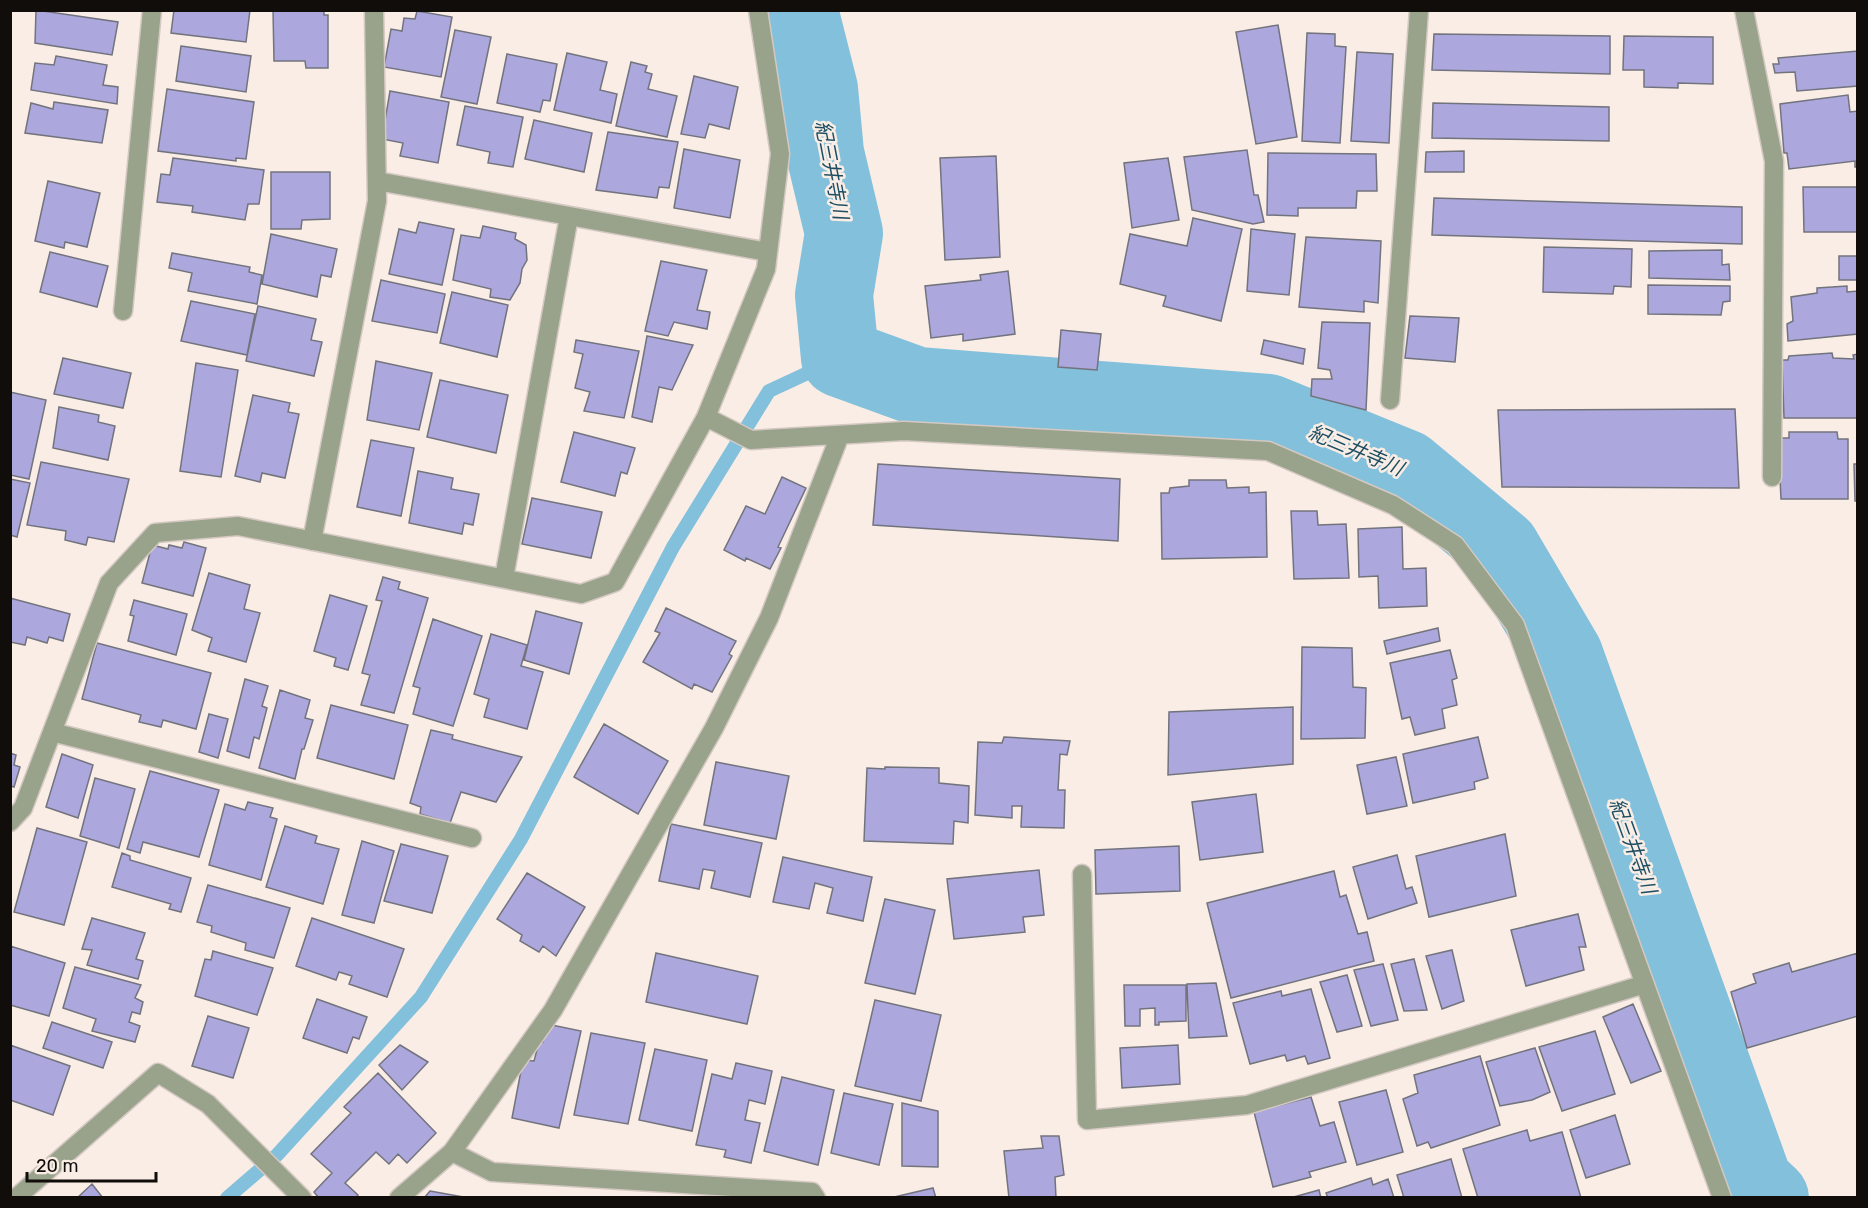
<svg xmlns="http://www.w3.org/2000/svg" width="1868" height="1208" font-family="Rubik,'Noto Sans JP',sans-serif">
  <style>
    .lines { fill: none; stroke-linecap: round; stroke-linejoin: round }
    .stream { stroke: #82c0dc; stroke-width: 14 }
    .river { stroke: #82c0dc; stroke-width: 78 }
    .building { fill: #aca8dd; stroke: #73737e; stroke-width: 1.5 }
    .minor-casing { stroke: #d4c9c2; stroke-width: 21 }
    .minor { stroke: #99a28b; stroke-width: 18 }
    .labels { text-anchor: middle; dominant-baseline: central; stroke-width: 5; stroke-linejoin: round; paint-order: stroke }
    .water-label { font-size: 20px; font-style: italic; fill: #1c4f63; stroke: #f9ede5 }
  </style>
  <rect width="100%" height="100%" fill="#f9ede5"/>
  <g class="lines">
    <path class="stream" d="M227,1198L277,1155L421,997L521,839L673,547L769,391L840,358"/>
    <path class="river" d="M799,10L819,89L825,153L844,233L834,295L840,358L917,386L1268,413L1406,469L1501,548L1564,655L1754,1183L1770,1198"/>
  </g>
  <path class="building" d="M36,10L118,22L112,55L35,43Z
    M174,10H250L246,42L171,33Z
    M273,10H324V15H328V68H306L305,61H274Z
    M417,11L452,17L441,77L384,67L391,29L402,31L404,18L415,19Z
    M1278,25L1297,137L1256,144L1236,32Z
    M455,30L491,37L477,104L441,97Z
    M1307,33L1335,34V46L1346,47L1340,143L1302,141Z
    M1434,34L1610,36V74L1432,70Z
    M1624,36L1713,37V84L1678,83V88L1644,87V70H1623Z
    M181,46L251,56L246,92L176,81Z
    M1858,51V86L1797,91L1795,72L1775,73L1773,64H1779L1778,58Z
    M1357,52L1393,54L1389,143L1351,141Z
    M567,53L607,62L600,90L617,94L611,123L554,110Z
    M507,54L557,64L550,101L543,100L540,112L497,103Z
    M56,56L107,65L103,85L118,87L117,104L31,90L35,63L54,65Z
    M631,62L647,66L645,72L652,74L648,89L677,96L667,137L616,126Z
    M694,76L738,87L729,129L709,124L705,138L681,134Z
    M167,89L254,102L246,159L236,158V161L158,151Z
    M390,91L449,102L438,163L400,156L403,143L382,139Z
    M1848,95L1850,112L1858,111V167H1855V161L1789,169L1787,153H1784L1780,104Z
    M54,102L108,110L102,143L25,133L31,103L53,109Z
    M1433,103L1609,107V141L1432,138Z
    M465,106L523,117L513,167L488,163L490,152L457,145Z
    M534,120L592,133L584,172L525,159Z
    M608,132L678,142L669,188L659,187L657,198L596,190Z
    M684,149L740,160L730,218L674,208Z
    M1247,150L1254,195H1258L1264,222L1253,224L1192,210L1184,157Z
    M1464,151V172H1425L1426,152Z
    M1268,153L1376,154L1377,191H1357L1356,208H1298V216L1267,215Z
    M996,156L1000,257L945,260L940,158Z
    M173,158L264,170L259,204H248L245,220L192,212L193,206L157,202L161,174L170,175Z
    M1168,158L1179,220L1132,228L1124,163Z
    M271,172H330V219L302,220L301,229H271Z
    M48,181L100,193L87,247L65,242L64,248L35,241Z
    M1803,187H1858V232H1804Z
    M1434,198L1742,207V244L1432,235Z
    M1193,218L1242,229L1221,321L1163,306L1166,296L1120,284L1130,234L1187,246Z
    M419,222L454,229L442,285L389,274L399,229L416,233Z
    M483,226L516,233L515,239L526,245L527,260L522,269L520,283L510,300L490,297L491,289L453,280L461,235L480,238Z
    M1251,229L1295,234L1289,295L1247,291Z
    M271,234L337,249L331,277L321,275L317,297L262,284Z
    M1306,237L1381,241L1378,303L1364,301V312L1299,307Z
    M1544,247L1632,249L1631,287L1614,286L1613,294L1543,292Z
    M1722,250V265L1729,264L1730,280L1649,278V251Z
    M50,252L108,266L97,307L40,292Z
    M172,253L250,267L249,272L262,275L257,304L188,291L192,273L169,268Z
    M1839,256H1858V280H1839Z
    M661,261L707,270L697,310L710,312L707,329L674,322L668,336L645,331Z
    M1008,271L1015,334L963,341V334L931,338L925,286L981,280L980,275Z
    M381,280L445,294L437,333L372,321Z
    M1648,285L1730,286V301L1723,302L1721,315L1648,314Z
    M1847,286V292L1858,291V334L1788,341L1787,324L1793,321L1791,297L1817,293V288Z
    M452,292L508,305L497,357L440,343Z
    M191,301L255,314L247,355L181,341Z
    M258,306L316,319L311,340L322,342L314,376L246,361Z
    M1410,316L1459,318L1455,362L1405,358Z
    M1322,322L1370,323L1366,410L1311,396L1312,379H1332L1330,370L1318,368Z
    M1061,330L1101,334L1097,370L1058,367Z
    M647,336L693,345L672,390L659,387L652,422L632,417Z
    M576,340L639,351L624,418L584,411L590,392L575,388L583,354L574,352Z
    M1264,340L1305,349L1303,364L1261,354Z
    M1832,353L1833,358L1854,359L1853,355L1858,354V418H1784L1782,360H1788L1789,356Z
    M63,358L131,373L123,408L54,394Z
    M376,361L432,373L419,430L367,420Z
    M196,363L238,370L221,477L180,471Z
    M440,380L508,395L496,453L427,437Z
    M10,392L46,400L29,479L10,475Z
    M253,395L290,403L288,412L299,414L285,478L262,473L260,482L235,476Z
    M59,407L99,415L98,422L115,426L108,460L53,448Z
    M1735,409L1739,488L1502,487L1498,410Z
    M574,432L635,448L627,474L621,472L615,496L561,482Z
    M1789,432H1837L1838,439H1848V499H1781L1778,438H1789Z
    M371,440L414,448L401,516L357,507Z
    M41,462L129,479L114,542L88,537L86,545L65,540L66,531L27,525Z
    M878,464L1120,479L1118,541L873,525Z
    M1854,464H1858V501H1855Z
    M418,471L453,478L451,489L479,494L473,525L464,523L462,534L409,523Z
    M782,477L806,488L778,547L781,548L770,569L746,558L745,561L724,550L746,506L765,514Z
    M10,479L30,483L17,537L10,535Z
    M1189,480H1226L1227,488L1249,487V493L1266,492L1267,557L1162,559L1161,493H1169L1170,488L1189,486Z
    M532,498L602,512L591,558L522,544Z
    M1291,511H1317L1318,525L1346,524L1349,578L1294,579Z
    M1402,527L1403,569L1426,568L1427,606L1379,608L1378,576L1359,577L1358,529Z
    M184,542L206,548L193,596L142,583L152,545L168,549L169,545L182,548Z
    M209,573L250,585L244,609L260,613L246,662L208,651L212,638L192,630Z
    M383,577L400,582L398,589L428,598L394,713L361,705L370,675L362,673L382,601L376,600Z
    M330,595L367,606L348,670L334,666L336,658L314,651Z
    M10,598L70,614L63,641L49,637L47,643L27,637L25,645L10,642Z
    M134,600L187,614L176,655L128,641L134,616L130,615Z
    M666,608L736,641L729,654L732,656L712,692L694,684L692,689L643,662L660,633L655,631Z
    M536,611L582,623L569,674L524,660Z
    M433,619L482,636L453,726L413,714L420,688L413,686Z
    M1438,628L1440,641L1387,654L1384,641Z
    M491,634L527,645L521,666L543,672L527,729L484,717L489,699L474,694Z
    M97,643L211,673L196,729L163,720L161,727L139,722L141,715L82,699Z
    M1302,647L1352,648L1353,687L1366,688L1365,738L1301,739Z
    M1450,650L1457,678L1452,680L1457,705L1442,709L1445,728L1415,735L1410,717L1402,719L1390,663Z
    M245,679L268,686L262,706L267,708L259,739L254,737L249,758L227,751Z
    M280,690L310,700L305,718L313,720L304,749H302L295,779L259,768Z
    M331,705L408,725L394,779L317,758Z
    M1293,707V764L1168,775L1169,712Z
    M209,714L228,719L218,758L199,752Z
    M604,724L668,761L638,814L574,777Z
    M431,730L453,735L452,739L522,757L496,802L461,792L450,823L420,814L421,807L410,803Z
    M1004,737L1070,741L1067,755L1060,754L1058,790H1065L1064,828L1021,827L1022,806H1012V818L975,815L978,742L1002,743Z
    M1478,737L1488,778L1474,782L1475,789L1413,803L1403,754Z
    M10,753L16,755L14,765L20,767L14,787L10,786Z
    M62,754L93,765L78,818L46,807Z
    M1396,757L1407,806L1367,814L1357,765Z
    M716,762L789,776L776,839L704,825Z
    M885,767L939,768V783L969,786L968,823L954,821L953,844L864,841L867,768L885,769Z
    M150,771L219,790L199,857L143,842L140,853L127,849Z
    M95,778L135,789L119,848L80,836Z
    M1256,794L1263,852L1200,860L1192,802Z
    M248,802L273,808L270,817L277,819L261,880L209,865L225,804L245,810Z
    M671,824L762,843L750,897L711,888L715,871L703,869L699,889L659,881Z
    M285,826L317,836L315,843L339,849L323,904L266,887Z
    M37,828L87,842L64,925L14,912Z
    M1505,834L1516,896L1429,917L1416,856Z
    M362,841L394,851L374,923L342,915Z
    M401,844L448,856L432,913L384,901Z
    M1179,846L1180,891L1096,894L1095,850Z
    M122,853L130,856V860L191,878L181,912L169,909L171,904L112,887Z
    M1397,855L1406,889L1412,887L1417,903L1368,919L1353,867Z
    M783,857L872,877L863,921L827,913L833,888L815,883L809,909L773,902Z
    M1039,870L1044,915L1023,917L1025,932L954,939L947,879Z
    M1334,871L1340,897L1346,895L1358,934L1367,932L1374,961L1231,998L1207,903Z
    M527,873L585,907L556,956L543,946L539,952L520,941L522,935L497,919Z
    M208,885L290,908L274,958L245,950L246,943L211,932L212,926L197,922Z
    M885,899L935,910L915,994L865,983Z
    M1578,914L1586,947H1579L1584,970L1526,986L1511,930Z
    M92,918L145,933L136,959L143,961L138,979L87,965L92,950L82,949Z
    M312,918L404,949L387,997L349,984L352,976L339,972L336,980L296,966Z
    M10,946L65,963L49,1016L10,1005Z
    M1452,950L1464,1001L1442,1009L1426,956Z
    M213,951L273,968L257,1015L195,996L205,959L211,960Z
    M656,953L758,976L747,1024L646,1002Z
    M1858,953V1016L1747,1048L1731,992L1756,983L1753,974L1789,963L1792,972Z
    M1414,959L1427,1010L1404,1011L1391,964Z
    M1383,964L1398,1020L1371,1026L1354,970Z
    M75,967L141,985L135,998L143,1002L140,1014L132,1012L129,1022L140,1026L135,1042L92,1031L96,1019L63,1008Z
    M1347,975L1362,1026L1337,1032L1320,982Z
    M1216,983L1227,1036L1189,1038L1187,984Z
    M1124,985H1186V1021L1159,1022V1025H1155V1008L1140,1009V1026H1125Z
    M1311,989L1330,1058L1308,1064L1305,1056L1287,1061L1285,1055L1250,1064L1233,1003L1281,991L1282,996Z
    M317,999L367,1017L359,1039L353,1037L347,1053L303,1038Z
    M875,1000L941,1015L921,1101L855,1086Z
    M1633,1004L1661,1071L1631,1083L1603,1017Z
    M208,1016L249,1028L233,1078L192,1066Z
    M52,1022L112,1042L103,1068L43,1048Z
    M547,1024L581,1031L559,1128L512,1118L523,1060L534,1061L539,1042H543Z
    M1595,1031L1615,1094L1562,1111L1539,1047Z
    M591,1033L645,1043L628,1124L574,1115Z
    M10,1045L70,1066L53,1115L10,1100Z
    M400,1045L428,1062L402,1090L379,1065Z
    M1178,1045L1180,1084L1122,1088L1120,1048Z
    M1535,1048L1550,1092L1532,1100L1500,1106L1486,1062Z
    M655,1049L707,1060L692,1131L639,1120Z
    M1480,1056L1500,1125L1431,1148L1428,1142L1417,1146L1403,1099L1418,1093L1414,1075Z
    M736,1063L772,1071L765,1104L749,1100L745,1120L760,1123L751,1163L724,1157L726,1150L696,1145L712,1074L732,1079Z
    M378,1073L436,1133L407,1163L398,1154L389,1164L376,1152L345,1183L358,1195L355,1198H319L314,1192L332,1173L311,1154L351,1113L344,1107Z
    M782,1077L834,1090L818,1165L764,1151Z
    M1386,1090L1403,1152L1357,1165L1339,1102Z
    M844,1093L893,1104L879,1165L831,1153Z
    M1311,1097L1320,1126L1334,1122L1346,1162L1309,1172L1311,1177L1273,1187L1254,1112Z
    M902,1103L938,1111V1167L902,1166Z
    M1615,1115L1630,1164L1586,1178L1570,1130Z
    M1527,1130L1530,1141L1562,1132L1581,1198H1478L1463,1149Z
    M1041,1136H1059L1064,1175L1055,1177L1056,1198H1009L1004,1151L1043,1148Z
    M1451,1159L1462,1198H1404L1397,1175Z
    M1371,1178L1373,1185L1388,1179L1394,1198H1328L1326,1193Z
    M92,1184L103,1198H77Z
    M933,1188L936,1198H890Z
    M1319,1190L1321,1198H1295L1294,1197Z
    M430,1191L469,1198H424Z"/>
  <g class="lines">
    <defs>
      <path id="minor" d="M1744,10L1774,161L1772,477
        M377,181L768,252
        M123,311L152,10
        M1390,400L1419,10
        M706,417L751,440L904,431L1268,451L1393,505L1455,545L1515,625L1722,1198
        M312,541L377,201L374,10
        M504,578L569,216
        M52,732L472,838
        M10,822L23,808L109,583L155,533L238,526L581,594L615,582L706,417L766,269L780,154L758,10
        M1082,874L1087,1120L1247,1105L1645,984
        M452,1152L553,1010L714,728L769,618L840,435
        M16,1198L158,1073L208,1104L302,1198
        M399,1198L452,1152L492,1172L812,1192L816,1198"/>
    </defs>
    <use href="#minor" class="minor-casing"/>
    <use href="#minor" class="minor"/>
  </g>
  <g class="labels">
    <g class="water-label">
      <text transform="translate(832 170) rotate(79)">紀三井寺川</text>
      <text transform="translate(1356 450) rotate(23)">紀三井寺川</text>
      <text transform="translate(1633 846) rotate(70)">紀三井寺川</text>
    </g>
  </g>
  <rect width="1868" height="1208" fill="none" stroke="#110d0b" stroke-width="24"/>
  <path d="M27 1172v9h129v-9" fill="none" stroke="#110d0b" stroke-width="3"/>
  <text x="36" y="1172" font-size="18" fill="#110d0b" stroke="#f9ede5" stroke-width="4.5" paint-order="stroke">20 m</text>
</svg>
